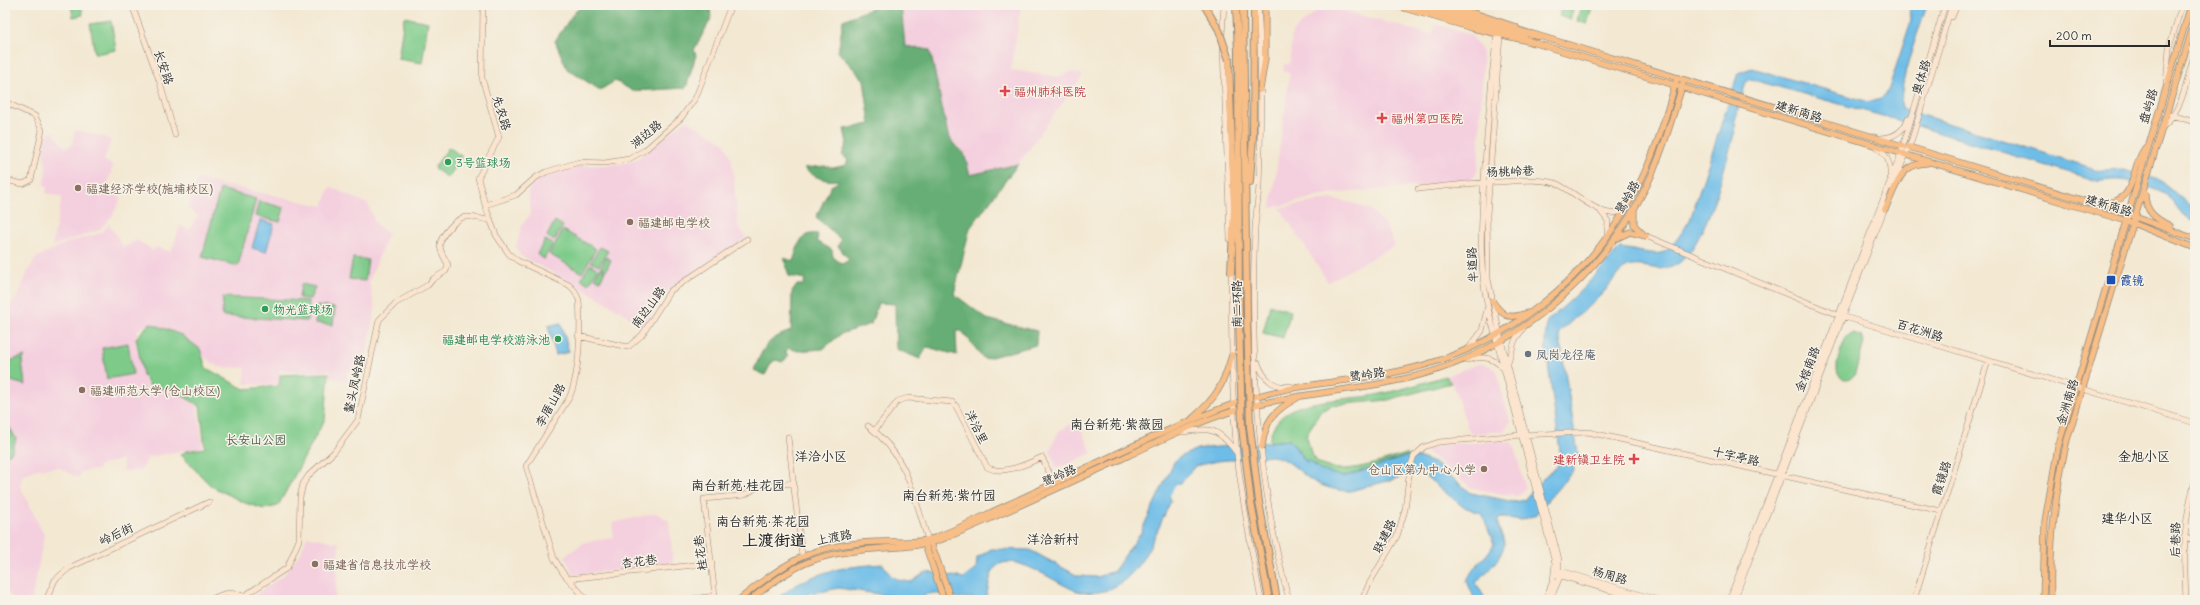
<svg xmlns="http://www.w3.org/2000/svg" width="2200" height="605" font-family="Delius,'LXGW WenKai TC',sans-serif">
  <style>
    .built { fill: #f4cfde }
    .green { fill: #7dca89; stroke: #547a5a }
    .forest { fill: #66ae75; stroke: #486c50 }
    .water { fill: #6ebde8; stroke: #4c748a }
    .lines { fill: none; stroke-linecap: round; stroke-linejoin: round }
    .river { stroke: #6ebde8; stroke-width: 7 }
    .secondary-casing { stroke: #8f8a7e; stroke-width: 6 }
    .primary-casing { stroke: #8f8a7e; stroke-width: 7 }
    .highway-casing { stroke: #8f8a7e; stroke-width: 8 }
    .secondary { stroke: #fce5cf; stroke-width: 5 }
    .primary { stroke: #f7be87; stroke-width: 5.5 }
    .highway { stroke: #f7be87; stroke-width: 6 }
    .highway-bridge-casing { stroke: #8f8a7e; stroke-width: 8; stroke-linecap: butt }
    .highway-bridge { stroke: #f7be87; stroke-width: 6 }
    .health-dot { fill: #e0444e; stroke: #f7f3e8; stroke-width: 1.5 }
    .leisure-dot { fill: #2e9e5b; stroke: #f7f3e8; stroke-width: 1.5 }
    .education-dot { fill: #8d6e63; stroke: #f7f3e8; stroke-width: 1.5 }
    .transit-dot { fill: #1a4fb4; stroke: #f7f3e8; stroke-width: 1.5 }
    .worship-dot { fill: #6b7280; stroke: #f7f3e8; stroke-width: 1.5 }
    .labels { text-anchor: middle; dominant-baseline: central; stroke-width: 3; stroke-linejoin: round; paint-order: stroke }
    .street-label { font-size: 12px; fill: #2b2b2b; stroke: #f7f3e8 }
    .health-label { font-size: 12px; fill: #be3a42; stroke: #f7f3e8; text-anchor: start }
    .leisure-label { font-size: 12px; fill: #27864d; stroke: #f7f3e8; text-anchor: start }
    .education-label { font-size: 12px; fill: #785e54; stroke: #f7f3e8; text-anchor: start }
    .transit-label { font-size: 12px; fill: #164399; stroke: #f7f3e8; text-anchor: start }
    .worship-label { font-size: 12px; fill: #5b616d; stroke: #f7f3e8; text-anchor: start }
    .park-label { font-size: 12px; fill: #445b47; stroke: #f7f3e8 }
    .neighbourhood-label { font-size: 13px; fill: #2b2b2b; stroke: #f7f3e8 }
    .district-label { font-size: 16px; font-weight: bold; fill: #2b2b2b; stroke: #f7f3e8 }
  </style>
  <rect width="100%" height="100%" fill="#f7f3e8"/>
  <filter id="ink" filterUnits="userSpaceOnUse"><feTurbulence type="fractalNoise" baseFrequency=".025" numOctaves="2"/><feDisplacementMap in="SourceGraphic" scale="8" xChannelSelector="R" yChannelSelector="G"/><feConvolveMatrix kernelMatrix="1 2 1 2 8 2 1 2 1" color-interpolation-filters="sRGB"/></filter>
  <filter id="wash" filterUnits="userSpaceOnUse"><feTurbulence type="fractalNoise" baseFrequency=".012" numOctaves="4" result="noise"/><feDisplacementMap in="SourceGraphic" scale="16" xChannelSelector="R" yChannelSelector="G"/><feGaussianBlur stdDeviation="0.9" result="paint"/><feColorMatrix in="noise" values="0 0 0 0 0 0 0 0 0 0 0 0 0 0 0 0 0 1.4 0 .05"/><feComposite in="paint" operator="in"/></filter>
  <g filter="url(#wash)">
    <rect width="100%" height="100%" fill="#f3e8d2"/>
    <path class="built" d="M901,5H1021L1011,70L1059,77L1071,72L1083,75L1018,164L970,175L964,153L948,135L930,50L905,46Z
      M1324,5L1432,35L1436,24L1471,35L1481,49L1483,62L1478,169L1472,179L1466,181L1437,185L1328,194L1271,208L1290,72L1283,71L1284,64H1290L1292,32Z
      M686,120L725,143L732,161L738,225L746,238L668,290L642,327L622,312L601,299L520,255L516,247L522,225L530,215L528,191L536,179L574,166L611,165L634,161Z
      M75,130L102,136L111,140L104,160L113,166L107,185L111,186L109,191L121,198L113,215L99,230L52,246L62,197L46,193L47,188L44,184L46,165L41,143L43,137L53,131L62,144L66,147L72,145L74,142L73,139Z
      M197,179L323,206L330,187L368,204L376,224L388,234L369,281L375,310L363,371H347V381L330,378V370L319,372L280,370L279,385L244,384L246,368L218,367L174,335L143,326L138,330L135,342L147,389L171,390L197,406L203,447L148,457L144,466L139,471H123L122,459L99,466V470L85,471L81,472L78,478L58,467L36,469L22,476L20,486L44,535L32,600H14L5,588V313L18,296L28,271L37,257L66,243L101,233L109,224L124,247L137,240L154,251L156,247L171,252L180,226L189,230L198,216L187,208Z
      M1331,199L1348,202L1370,209L1385,225L1395,245L1328,282L1280,208Z
      M1479,364L1488,365L1496,371L1510,422L1504,431L1470,434L1453,385L1445,376Z
      M1077,421L1092,453L1056,469L1050,451L1059,431Z
      M1504,441L1512,443L1515,448L1525,488L1518,496H1511L1471,488L1425,450L1440,445Z
      M656,513L669,521L673,563L573,575L565,556L585,542L614,538L612,523Z
      M307,536L339,543L335,600H247L283,576L301,552Z"/>
    <path class="green" d="M71,5H81L83,15L73,17Z
      M1563,5H1574L1570,20L1559,16Z
      M1581,5H1593L1587,24L1577,21Z
      M404,17L428,22L422,63L398,59Z
      M111,21L116,50L95,54L90,24Z
      M449,147L462,157L448,178L434,168Z
      M220,189L256,199L238,266L202,257Z
      M259,201L284,208L280,222L255,216Z
      M555,221L563,226L554,241L547,236Z
      M563,230L596,249L582,273L549,254Z
      M545,240L553,244L544,259L537,254Z
      M600,247L608,251L599,266L591,262Z
      M606,257L611,260L606,270L601,267Z
      M353,258L368,260L365,281L349,279Z
      M590,264L598,269L589,284L581,279Z
      M600,268L605,271L600,281L595,278Z
      M301,284L315,287L310,299L299,298Z
      M223,297L308,301L307,321L222,316Z
      M1270,305L1291,311L1283,338L1263,333Z
      M317,306L335,308L333,325L315,323Z
      M150,323L181,335L200,349L206,368L244,389L279,386L280,375L329,373L325,419L278,506L264,509L245,503L211,486L181,455L186,451L205,448L200,406L171,389L151,388L143,375L136,338Z
      M1853,333L1862,336L1864,343L1854,376C1850,379 1847,380 1842,378C1830,372 1843,346 1846,337Z
      M128,343L133,374L107,379L102,348Z
      M25,356L22,361L25,385L7,380L6,362Z
      M1445,376L1451,383L1388,400L1333,405L1321,411L1306,435C1309,441 1309,449 1312,455C1329,484 1383,460 1407,454L1408,456L1343,477L1319,470L1316,465L1301,458L1303,456L1290,440L1270,442C1269,428 1281,415 1293,409C1311,400 1348,399 1369,396C1395,392 1420,384 1445,376Z
      M5,419L16,439L11,453L5,456Z"/>
    <path class="forest" d="M582,5H710L711,19L694,50L696,55L686,88L633,91L615,81L600,90L567,69L555,41L573,14Z
      M880,5H901L905,46L930,50L948,135L954,144L964,153L970,175L1018,164L970,228L954,294L987,319L1037,331L1036,345L984,359L962,331H956L957,355L927,347L920,359L896,349L895,304L878,303L871,324L841,334L823,349L798,351L789,348L786,351L788,357L782,362L776,360L772,362L765,375L754,370C763,348 766,339 791,331L792,292L797,285H803L805,279L789,276L784,258L793,261C798,248 799,231 818,234L817,241L832,250L833,257L842,264L849,260L838,246L841,240L816,217L831,186L838,182V180C824,182 814,177 804,168L825,166L833,168L846,165L848,160L842,155L847,143L844,129L870,124L864,80L838,52L843,20Z"/>
    <path class="water" d="M1910,5H1927C1919,31 1897,84 1902,109L2102,171L2124,170L2160,180L2195,210V222C2177,215 2178,206 2166,195C2159,190 2131,181 2122,180C2113,179 2105,181 2097,181L1897,120L1750,79L1746,82L1734,124H1737C1726,159 1707,250 1674,266C1660,273 1646,264 1632,266C1620,267 1611,284 1604,292C1590,307 1573,318 1559,333L1578,454L1572,472L1535,515L1522,520L1499,517C1495,527 1504,535 1504,544C1503,558 1485,573 1476,583L1486,600H1475L1467,581C1473,565 1486,559 1494,544L1482,514L1462,506L1423,474L1417,473L1350,491C1337,491 1323,487 1311,480C1298,471 1289,458 1272,456L1217,461L1195,466L1181,483H1169L1167,488L1171,501C1156,531 1142,578 1107,590C1098,593 1087,594 1077,591C1055,584 999,538 990,579C989,586 986,593 987,600H974L973,598H958L933,593L910,599L839,588L809,594L799,600H775C811,571 839,567 883,564C892,579 895,580 911,582L926,572L964,578L976,569L977,558L991,549L1030,550L1078,576L1097,577L1114,571L1140,534L1174,462L1178,458L1197,449L1290,440L1306,462L1308,460L1320,470L1343,477L1408,456L1420,458L1434,463L1471,493L1514,502L1524,500L1545,476L1556,468L1561,459L1545,342L1547,321C1574,299 1597,274 1620,248C1630,249 1652,255 1661,253C1671,251 1684,229 1690,220L1738,73L1752,68L1869,102L1881,99L1888,91L1911,21Z
      M260,220L274,224L266,252L252,248Z
      M561,323L569,352L556,355L548,326Z"/>
    <g class="lines">
      <path class="river" d="M1164,499L1177,475"/>
    </g>
  </g>
  <g filter="url(#ink)">
    <g class="lines">
      <defs>
        <path id="secondary" d="M132,5L160,83L175,135
          M483,5L482,78L499,137L478,178L485,205L496,235L509,254L518,261L569,285L575,291L579,300C581,326 580,375 569,398L526,466L554,558L563,573L587,600
          M1258,5C1262,63 1261,128 1259,186C1258,200 1256,214 1255,228C1250,346 1257,486 1289,600
          M1952,17L1957,5
          M1497,34C1491,77 1488,121 1485,164C1482,214 1477,263 1489,312L1555,563L1553,581L1545,600
          M1222,35L1224,5
          M1500,35L1487,215L1488,279L1501,340L1559,560V579L1550,600
          M1223,47L1230,239
          M2166,84L2169,48L2182,5
          M5,102L35,116L42,130L31,180L23,184L5,180
          M2171,115L2195,122
          M2164,126C2184,108 2188,75 2195,51
          M1880,138C1894,138 1904,131 1908,118
          M1876,147C1888,154 1891,164 1890,177
          M1892,188L1912,139L1952,5
          M1418,189C1445,186 1471,183 1497,182C1517,181 1536,178 1555,183C1573,189 1608,227 1624,208
          M485,205L516,195L535,178L546,172L579,162L605,163L629,159L645,150L681,118L696,97L731,5
          M1601,212L1608,221L1607,236
          M1646,236L1838,315L2195,423
          M1231,269C1232,331 1231,393 1237,454C1242,503 1252,551 1261,600
          M578,336L628,347L642,335L670,291L747,239
          M1469,348L1482,331L1487,309
          M1466,360C1481,356 1492,356 1503,368
          M1258,363C1263,378 1274,389 1291,386
          M1508,363L1515,340L1524,327
          M868,426C907,454 914,496 928,540
          M875,430L898,401L908,398L952,402L956,406L987,467C1002,476 1027,464 1042,457L1054,483
          M1182,432C1211,428 1217,427 1236,452
          M788,437L802,556
          M2184,537L2195,540
          M1558,570L1658,600
          M1558,575L1643,600
          M568,579L712,563
          M46,600L55,580L69,568L209,502
          M210,600C223,593 230,591 244,596L287,568L299,540L300,497L303,484L309,475L334,452L358,420L379,320L396,303L428,285L433,279L446,271L448,265C445,258 440,253 440,245C440,236 457,217 466,217C474,216 483,220 491,220
          M684,600L715,596
          M718,600L715,596L704,499L745,495L757,487L794,483
          M1362,600L1369,584L1397,536L1405,510L1410,467L1414,456L1424,447L1439,442L1521,435L1588,432L1941,511
          M1729,600L1901,153L1945,5
          M1734,600L1886,205
          M1914,600L1988,361
          M2186,600C2184,556 2182,524 2195,481"/>
        <path id="primary" d="M1394,5L1472,28L1532,42L2069,204L2130,222L2195,248
          M1450,5L1516,27
          M1533,34L1903,146
          M1260,90L1265,59V5
          M1909,147L2127,214L2195,239
          M2145,194C2145,212 2156,219 2170,226
          M2101,203C2139,204 2128,171 2145,148
          M1885,209C1897,187 1898,164 1927,163
          M1634,210V225L1643,234
          M1617,238L1630,232L1646,236
          M1492,301C1503,316 1508,320 1527,313
          M1192,419C1216,398 1223,386 1232,355
          M1262,447C1265,421 1273,411 1297,398
          M930,540L951,600
          M924,541L944,600
          M739,600C787,560 814,544 877,542C896,541 916,544 934,538C959,529 983,516 1007,505C1083,471 1158,431 1236,403C1290,383 1349,383 1405,370C1503,348 1590,280 1636,190C1655,155 1666,116 1677,78
          M750,600C794,564 817,553 874,549C896,547 919,547 940,540C999,516 1057,488 1115,462C1152,444 1190,425 1230,412C1287,394 1346,392 1404,379C1508,356 1600,281 1647,185C1663,152 1673,115 1684,80
          M2043,600L2045,521L2058,447L2191,5
          M2051,600C2049,545 2055,493 2067,440L2195,20"/>
        <path id="highway" d="M1236,5L1238,51L1239,318
          M1243,5L1247,318
          M1413,5L1519,36L1532,42
          M1431,5L1537,36
          M1229,60L1234,209L1231,272
          M1250,182L1253,135L1254,5
          M1259,502L1277,600
          M1251,503L1269,600"/>
      </defs>
      <use href="#secondary" class="secondary-casing"/>
      <use href="#primary" class="primary-casing"/>
      <use href="#highway" class="highway-casing"/>
      <use href="#secondary" class="secondary"/>
      <use href="#primary" class="primary"/>
      <use href="#highway" class="highway"/>
      <defs>
        <path id="highway-bridge" d="M1204,5L1219,30L1229,60
          M1239,318L1242,427L1251,503
          M1247,318L1250,427L1259,502"/>
      </defs>
      <use href="#highway-bridge" class="highway-bridge-casing"/>
      <use href="#highway-bridge" class="highway-bridge"/>
    </g>
  </g>
  <g class="health-dot">
    <path d="M1003 85h4v4h4v4h-4v4h-4v-4h-4v-4h4z"/>
    <path d="M1380 112h4v4h4v4h-4v4h-4v-4h-4v-4h4z"/>
    <path d="M1632 453h4v4h4v4h-4v4h-4v-4h-4v-4h4z"/>
  </g>
  <g class="leisure-dot">
    <circle cx="448" cy="162" r="4"/>
    <circle cx="265" cy="309" r="4"/>
    <circle cx="558" cy="339" r="4"/>
  </g>
  <g class="education-dot">
    <circle cx="78" cy="188" r="4"/>
    <circle cx="630" cy="222" r="4"/>
    <circle cx="82" cy="390" r="4"/>
    <circle cx="1484" cy="469" r="4"/>
    <circle cx="315" cy="564" r="4"/>
  </g>
  <rect class="transit-dot" x="2106" y="275" width="10" height="10" rx="2"/>
  <circle class="worship-dot" cx="1528" cy="354" r="4"/>
  <g class="labels">
    <g class="street-label">
      <text transform="translate(164 67) rotate(71)">长安路</text>
      <text transform="translate(1921 77) rotate(-73)">奥体路</text>
      <text transform="translate(2148 106) rotate(-73)">盘屿路</text>
      <text transform="translate(1799 111) rotate(17)">建新南路</text>
      <text transform="translate(502 113) rotate(73)">先农路</text>
      <text transform="translate(646 134) rotate(-40)">湖边路</text>
      <text transform="translate(1510 171) rotate(-2)">杨桃岭巷</text>
      <text transform="translate(1627 197) rotate(-60)">鹭岭路</text>
      <text transform="translate(2109 205) rotate(17)">建新南路</text>
      <text transform="translate(1472 265) rotate(-93)">半道路</text>
      <text transform="translate(1236 304) rotate(-90)">南二环路</text>
      <text transform="translate(648 307) rotate(-54)">南边山路</text>
      <text transform="translate(1920 330) rotate(17)">百花洲路</text>
      <text transform="translate(1807 369) rotate(-69)">金榕南路</text>
      <text transform="translate(1367 374) rotate(-9)">鹭岭路</text>
      <text transform="translate(354 384) rotate(-78)">鳌头凤岭路</text>
      <text transform="translate(2067 402) rotate(-73)">金洲南路</text>
      <text transform="translate(550 405) rotate(-61)">李厝山路</text>
      <text transform="translate(977 427) rotate(64)">洋洽里</text>
      <text transform="translate(1736 456) rotate(13)">十字亭路</text>
      <text transform="translate(1059 475) rotate(-24)">鹭岭路</text>
      <text transform="translate(1941 478) rotate(-72)">霞镜路</text>
      <text transform="translate(116 534) rotate(-25)">岭后街</text>
      <text transform="translate(1384 536) rotate(-64)">联建路</text>
      <text transform="translate(834 537) rotate(-11)">上渡路</text>
      <text transform="translate(2175 540) rotate(-89)">后巷路</text>
      <text transform="translate(700 553) rotate(-97)">桂花巷</text>
      <text transform="translate(639 561) rotate(-7)">杏花巷</text>
      <text transform="translate(1610 575) rotate(16)">杨周路</text>
    </g>
    <g class="health-label">
      <text x="1014" y="91">福州肺科医院</text>
      <text x="1391" y="118">福州第四医院</text>
      <text x="1625" y="459" text-anchor="end">建新镇卫生院</text>
    </g>
    <g class="leisure-label">
      <text x="456" y="162">3号篮球场</text>
      <text x="273" y="309">物光篮球场</text>
      <text x="550" y="339" text-anchor="end">福建邮电学校游泳池</text>
    </g>
    <g class="education-label">
      <text x="86" y="188">福建经济学校(施埔校区)</text>
      <text x="638" y="222">福建邮电学校</text>
      <text x="90" y="390">福建师范大学 (仓山校区)</text>
      <text x="1476" y="469" text-anchor="end">仓山区第九中心小学</text>
      <text x="323" y="564">福建省信息技术学校</text>
    </g>
    <g class="transit-label">
      <text x="2120" y="280">霞镜</text>
    </g>
    <g class="worship-label">
      <text x="1536" y="354">凤岗龙径庵</text>
    </g>
    <g class="park-label">
      <text x="256" y="439">长安山公园</text>
    </g>
    <g class="neighbourhood-label">
      <text x="1117" y="424">南台新苑·紫薇园</text>
      <text x="821" y="456">洋洽小区</text>
      <text x="2144" y="456">金旭小区</text>
      <text x="738" y="485">南台新苑·桂花园</text>
      <text x="949" y="495">南台新苑·紫竹园</text>
      <text x="2127" y="518">建华小区</text>
      <text x="763" y="521">南台新苑·茶花园</text>
      <text x="1053" y="539">洋洽新村</text>
    </g>
    <g class="district-label">
      <text x="774" y="540">上渡街道</text>
    </g>
  </g>
  <rect width="2200" height="605" fill="none" stroke="#f7f3e8" stroke-width="20"/>
  <path d="M2050 40v6h119v-6" fill="none" stroke="#2b2b2b" stroke-width="2"/>
  <text x="2056" y="40" font-size="12" fill="#2b2b2b" stroke="#f7f3e8" stroke-width="3" paint-order="stroke">200 m</text>
</svg>
